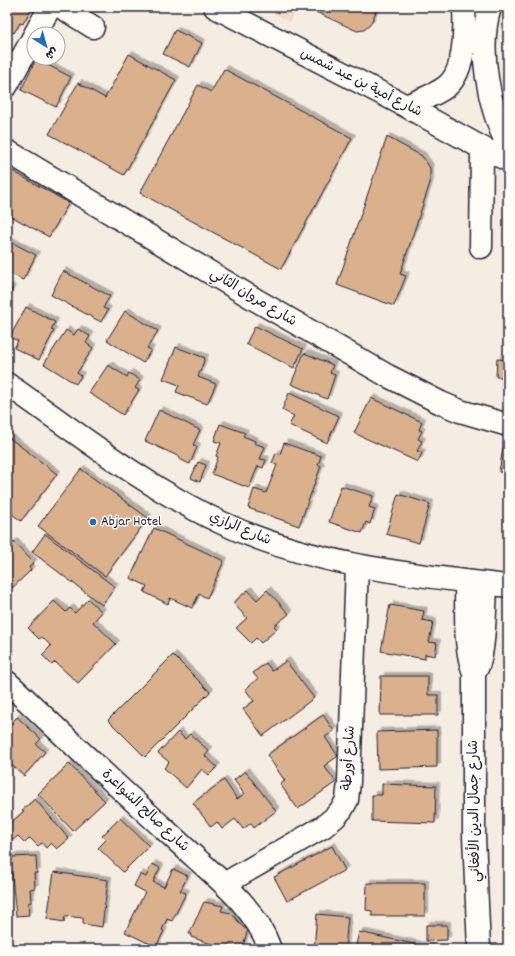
<svg xmlns="http://www.w3.org/2000/svg" width="515" height="956" font-family="Dekko,'Playpen Sans Arabic',sans-serif">
  <style>
    .built { fill: #eedbc8 }
    .building { fill: #dbb08c; stroke: #22223b; filter: url(#shadow) }
    .lines { fill: none; stroke-linecap: round; stroke-linejoin: round }
    .minor-casing { stroke: #22223b; stroke-width: 25 }
    .major-casing { stroke: #22223b; stroke-width: 25 }
    .minor { stroke: #fdfcf7; stroke-width: 22 }
    .major { stroke: #fdfcf7; stroke-width: 22 }
    .poi-dot { fill: #1f6fb2; stroke: #fdfcf7; stroke-width: 1.5 }
    .labels { text-anchor: middle; dominant-baseline: central; stroke-width: 3; stroke-linejoin: round; paint-order: stroke }
    .street-label { font-size: 14px; fill: #22223b; stroke: #fdfcf7 }
    .poi-label { font-size: 14px; fill: #22223b; stroke: #fdfcf7; text-anchor: start }
  </style>
  <defs>
    <filter id="shadow"><feDropShadow dx="3.5" dy="-3.5" stdDeviation="0" flood-color="#0004"/></filter>
  </defs>
  <rect width="100%" height="100%" fill="#f6ede2"/>
  <filter id="ink" filterUnits="userSpaceOnUse"><feTurbulence type="fractalNoise" baseFrequency=".025" numOctaves="2"/><feDisplacementMap in="SourceGraphic" scale="8" xChannelSelector="R" yChannelSelector="G"/><feConvolveMatrix kernelMatrix="1 2 1 2 8 2 1 2 1" color-interpolation-filters="sRGB"/></filter>
  <g filter="url(#ink)">
    <path class="built" d="M262,7H297L290,22Z"/>
    <path class="building" d="M7,7H32L23,24L20,23L14,33L7,29Z
      M318,7H378L370,25L364,30L357,31L316,12Z
      M175,30L202,43L190,67L163,54Z
      M129,54L176,80L124,175L49,134L78,83L105,98Z
      M36,59L71,77L56,107L21,90Z
      M224,69L352,138L281,269L140,193L198,85L211,92Z
      M387,137L422,156L430,168V183L400,274L406,276L394,306L337,285Z
      M7,168L69,203L49,237L7,214Z
      M7,240L36,255L23,280L7,272Z
      M63,271L110,296L103,308L108,310L101,322L51,295Z
      M7,286L12,289L7,299Z
      M26,307L55,322L51,330L54,331L39,360L14,348L18,341L10,337Z
      M125,311L158,331L147,348L151,350L143,363L107,340Z
      M255,326L303,349L294,368L246,344Z
      M78,329L90,336L86,343L93,348L77,373L81,376L76,384L44,364L66,330L74,335Z
      M176,347L205,358L198,377L216,384L207,404L176,392L179,385L163,379Z
      M304,353L333,365L330,373L335,375L327,399L291,384Z
      M497,359L508,360V388H502V377H496Z
      M108,365L127,377L129,373L140,380L135,388L139,390L123,415L89,393Z
      M289,393L339,416L327,443L289,425L294,416L282,410Z
      M371,398L422,422L419,430L422,431L418,439L422,441L417,451L422,453L418,462L354,433Z
      M159,410L200,430L193,445L197,447L190,464L179,459L180,457L145,441Z
      M220,424L245,433L243,436L255,441L254,443L265,447L260,459L266,460L263,468L258,466L249,488L212,474L218,457L216,456L221,443L214,441Z
      M7,436L57,474L21,521L7,510Z
      M284,443L321,456L318,465L321,466L299,526L248,508L254,489L266,493L277,465L272,463L276,453L280,454Z
      M503,448L508,449V473L499,472Z
      M198,462L206,465L200,482L191,478Z
      M81,469L148,518L105,576L38,526Z
      M341,486L373,496L369,507L375,509L370,524L366,522L362,533L329,522Z
      M398,494L430,504L419,543L386,534Z
      M154,528L224,561L207,598L199,594L192,608L170,598L168,604L144,592L147,586L130,578Z
      M45,534L115,587L102,605L32,552Z
      M14,542L34,563L29,567L31,570L7,593V548Z
      M248,590L257,600L267,590L289,614L274,626L277,629L261,643L256,638L251,643L236,628L247,618L233,603Z
      M88,599L102,612L93,622L116,644L78,683L55,662L52,665L42,655L51,646L42,637L39,639L28,628L54,601L66,612L70,608L75,613Z
      M390,605L424,611L422,620L433,622L429,642L437,643L435,656L425,654V659L381,651Z
      M173,655L210,692L145,757L108,720Z
      M286,661L314,698L263,736L243,709L254,701L245,689L258,679L253,673L266,663L272,671Z
      M381,676H428V695H438V715H380Z
      M323,715L334,731L325,737L338,756L324,766L336,782L298,809L280,784L285,781L267,755Z
      M17,717L41,739L36,744L45,752L24,776L7,761V728Z
      M437,730V767L378,769L377,732Z
      M178,732L185,739L190,734L209,751L205,756L217,767L209,775L202,769L186,788L164,768L169,762L158,753Z
      M69,764L105,801L73,831L38,794Z
      M245,771L276,811L254,828L251,823L243,829L235,819L222,829L217,822L211,827L193,803L224,780L237,799L244,794L234,780Z
      M382,784L436,786L435,823L372,821V795H382Z
      M35,799L69,839L57,849L51,843L46,848L42,843L38,846L30,838L25,843L18,836L13,840L7,833V826L24,811L22,810Z
      M120,818L149,846L123,872L98,848L106,840L102,836Z
      M332,846L345,870L287,901L274,877Z
      M36,856L37,873H34L35,888L30,889L31,902L28,903L29,915L16,916L10,857Z
      M152,864L160,868L153,882L164,887L173,869L188,876L180,891L186,893L172,921L167,919L162,930L164,931L156,947L125,932L145,892L134,886L140,874L146,877Z
      M54,872L108,880L102,927L83,924V918L65,916L64,922L47,919Z
      M367,883H425V916H372V911L366,910Z
      M204,902L223,906L221,911L231,913L244,928L248,929L242,949L228,946L227,949H213L214,945L191,937L192,934H189Z
      M317,914L348,917L345,949H314Z
      M426,925H447V940L426,941Z
      M359,932L432,948V949H355Z"/>
    <g class="lines">
      <defs>
        <path id="minor" d="M61,7L93,27
          M35,34L50,7
          M7,85L34,36
          M7,151L256,300L388,376L441,403L460,411L508,425
          M481,247L482,148
          M7,384C76,432 144,486 220,522C310,565 411,575 508,586
          M466,581C467,611 463,644 474,673V836L479,949
          M476,670C485,656 485,603 486,584
          M7,682C50,722 92,763 136,803C157,822 177,841 198,860C227,886 257,912 270,949
          M224,884L323,827L335,817L342,809L347,800L349,782L357,566"/>
        <path id="major" d="M215,7L406,106L482,148L508,160
          M490,7C477,49 489,108 508,146
          M406,106C420,100 436,95 447,86C466,70 465,29 464,7"/>
      </defs>
      <use href="#minor" class="minor-casing"/>
      <use href="#major" class="major-casing"/>
      <use href="#minor" class="minor"/>
      <use href="#major" class="major"/>
    </g>
  </g>
  <circle class="poi-dot" cx="93" cy="522" r="4"/>
  <g class="labels">
    <g class="street-label">
      <text transform="translate(361 83) rotate(27)">شارع أمية بن عبد شمس</text>
      <text transform="translate(253 298) rotate(31)">شارع مروان الثاني</text>
      <text transform="translate(240 529) rotate(23)">شارع الرازي</text>
      <text transform="translate(349 758) rotate(-87)">شارع أورطة</text>
      <text transform="translate(145 811) rotate(43)">شارع صالح الشواعرة</text>
      <text transform="translate(475 811) rotate(-91)">شارع جمال الدين الأفغاني</text>
    </g>
    <g class="poi-label">
      <text x="101" y="522">Abjar Hotel</text>
    </g>
  </g>
  <rect width="515" height="956" fill="none" stroke="#fdfcf7" stroke-width="24"/>
  <rect x="12" y="12" width="491" height="932" fill="none" stroke="#22223b" stroke-width="1.5" filter="url(#ink)"/>
  <g transform="translate(46 46) rotate(143)"><circle r="19" fill="#fdfcf7" stroke="#a5a5ac"/>
  <path d="M0-3L7 15L0 10L-7 15Z" fill="#1f6fb2"/>
  <text y="-6" font-size="11" font-weight="bold" text-anchor="middle" fill="#22223b">ش</text>
  </g>
</svg>
